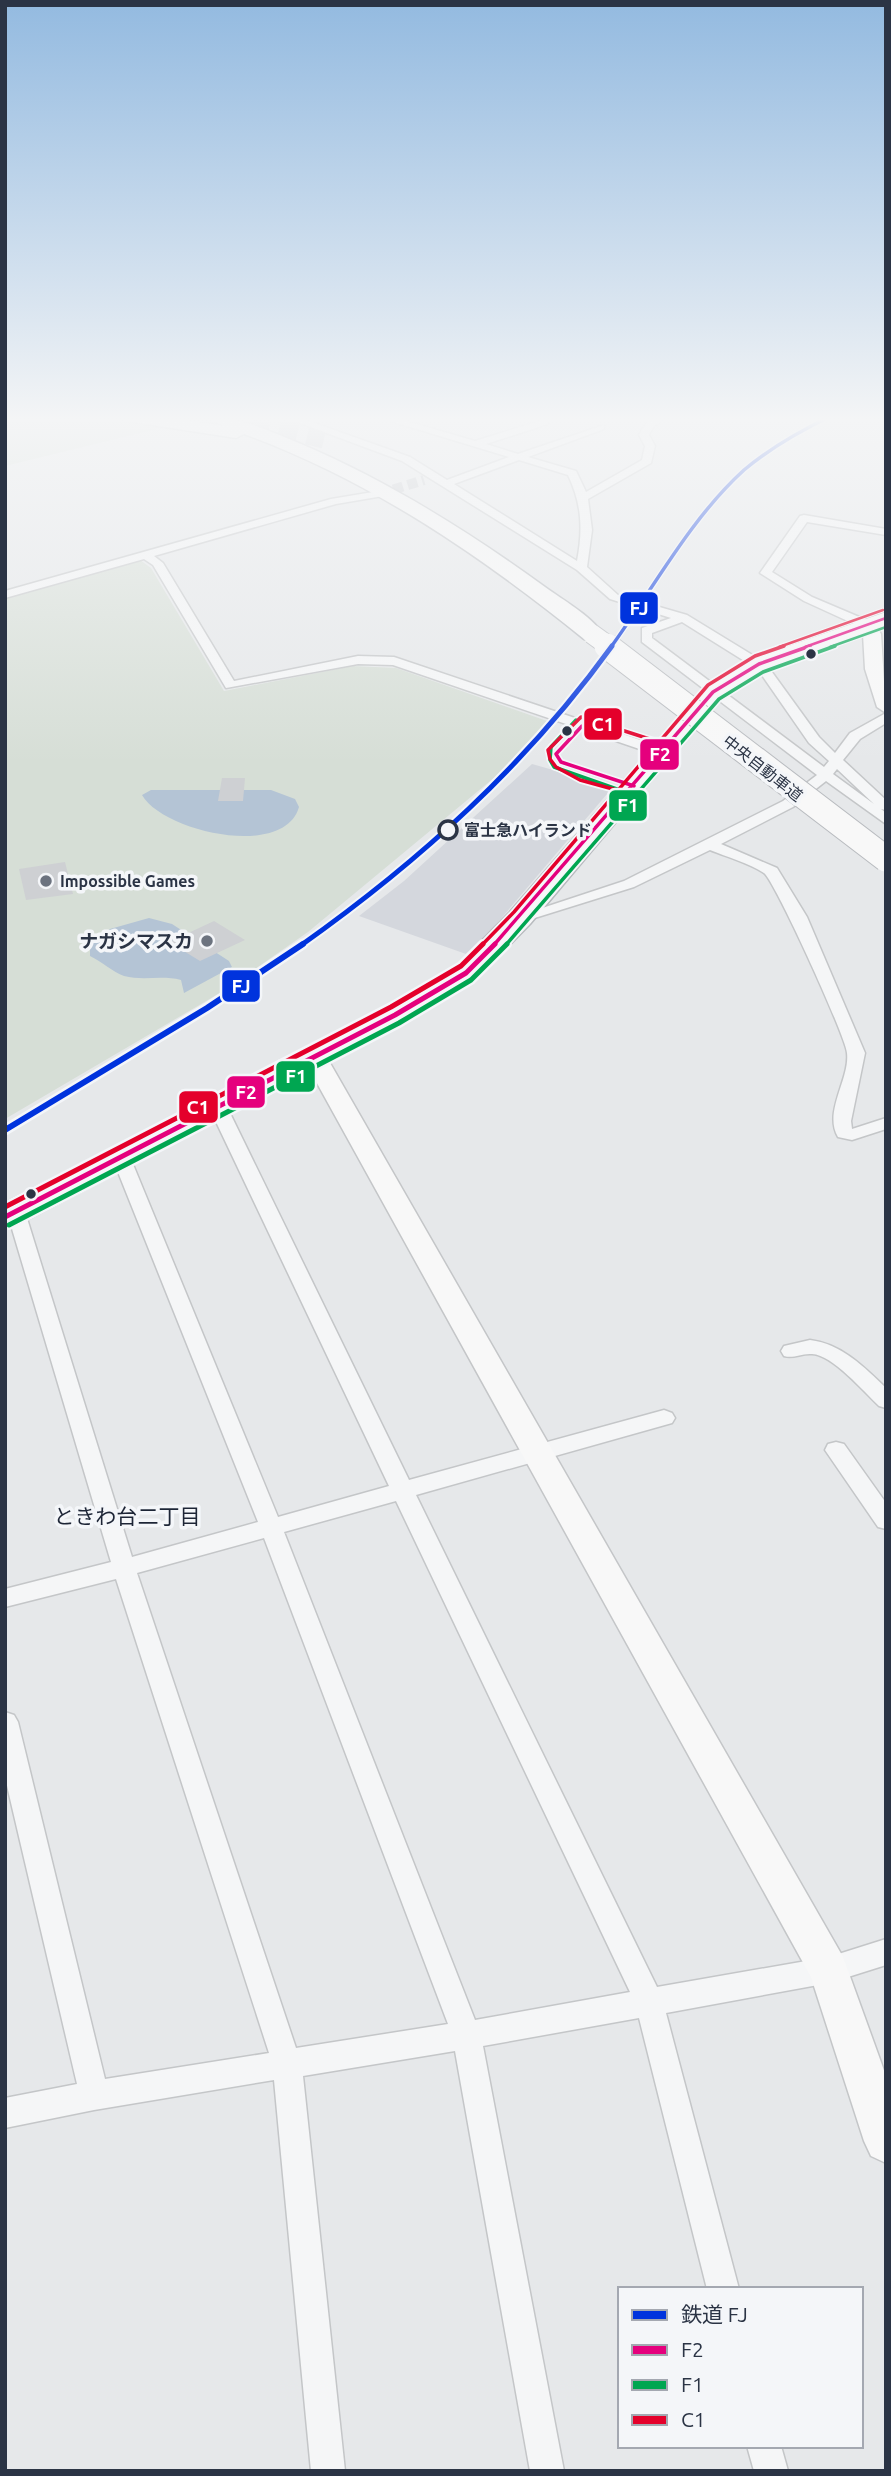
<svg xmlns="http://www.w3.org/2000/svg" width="891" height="2476" font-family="Ubuntu,'Noto Sans JP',sans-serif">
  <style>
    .built { fill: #d4d7dd }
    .green { fill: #d6ded6 }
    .water { fill: #b4c4d5 }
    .building { fill: #ced0d3 }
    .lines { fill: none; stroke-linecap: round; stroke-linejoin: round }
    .street-tunnel { stroke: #c1c4c9; stroke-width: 10; stroke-dasharray: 10 5; stroke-linecap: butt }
    .highway-tunnel { stroke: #c1c4c9; stroke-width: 19; stroke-dasharray: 19 10; stroke-linecap: butt }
    .street-casing { stroke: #c4c6c8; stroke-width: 3 }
    .secondary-casing { stroke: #c4c6c8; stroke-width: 3 }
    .highway-casing { stroke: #b8bbbf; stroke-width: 3 }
    .street { fill: #f5f6f7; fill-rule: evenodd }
    .secondary { fill: #f8f8f8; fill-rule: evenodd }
    .highway { fill: #f8f8f8; fill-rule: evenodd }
    .highway-bridge-far1-casing { stroke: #b8bbbf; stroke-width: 21; stroke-linecap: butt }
    .highway-bridge-casing { stroke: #b8bbbf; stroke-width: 27; stroke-linecap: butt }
    .highway-bridge-far1 { stroke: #f8f8f8; stroke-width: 19 }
    .highway-bridge { stroke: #f8f8f8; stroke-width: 25 }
    .bus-1-far2-casing { stroke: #f4f6f9; stroke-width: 5 }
    .bus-1-far1-casing { stroke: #f4f6f9; stroke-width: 7 }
    .bus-1-casing { stroke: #f4f6f9; stroke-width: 10 }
    .bus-2-far2-casing { stroke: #f4f6f9; stroke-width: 5 }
    .bus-2-far1-casing { stroke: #f4f6f9; stroke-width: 7 }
    .bus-2-casing { stroke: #f4f6f9; stroke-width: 10 }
    .bus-3-far2-casing { stroke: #f4f6f9; stroke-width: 5 }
    .bus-3-far1-casing { stroke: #f4f6f9; stroke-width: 7 }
    .bus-3-casing { stroke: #f4f6f9; stroke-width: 10 }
    .bus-1-far2 { stroke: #e5007d; stroke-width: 2.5 }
    .bus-1-far1 { stroke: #e5007d; stroke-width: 3.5 }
    .bus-1 { stroke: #e5007d; stroke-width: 5 }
    .bus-2-far2 { stroke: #00a651; stroke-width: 2.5 }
    .bus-2-far1 { stroke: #00a651; stroke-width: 3.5 }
    .bus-2 { stroke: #00a651; stroke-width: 5 }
    .bus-3-far2 { stroke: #e4002b; stroke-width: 2.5 }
    .bus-3-far1 { stroke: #e4002b; stroke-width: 3.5 }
    .bus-3 { stroke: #e4002b; stroke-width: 5 }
    .rail-1-far2-casing { stroke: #f4f6f9; stroke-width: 6 }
    .rail-1-far1-casing { stroke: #f4f6f9; stroke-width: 9 }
    .rail-1-casing { stroke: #f4f6f9; stroke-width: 11 }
    .rail-1-far2 { stroke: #03d; stroke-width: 3.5 }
    .rail-1-far1 { stroke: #03d; stroke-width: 5 }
    .rail-1 { stroke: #03d; stroke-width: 6 }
    .bus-dot { fill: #2b3445; stroke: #f4f6f9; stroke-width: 2.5 }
    .stop-dot { fill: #f4f6f9; stroke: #2b3445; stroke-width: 3.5 }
    .poi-dot { fill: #6c737f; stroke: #f4f6f9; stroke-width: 2.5 }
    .labels { text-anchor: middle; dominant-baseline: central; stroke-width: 7; stroke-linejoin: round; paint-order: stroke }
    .far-street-label { font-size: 16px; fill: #2b3445; stroke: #f4f6f9 }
    .far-stop-label { font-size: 16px; font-weight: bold; fill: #2b3445; stroke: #f4f6f9; text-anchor: start }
    .far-poi-label { font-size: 16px; font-weight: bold; fill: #2b3445; stroke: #f4f6f9; text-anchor: start }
    .poi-label { font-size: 19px; font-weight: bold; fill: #2b3445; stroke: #f4f6f9; text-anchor: end }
    .neighbourhood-label { font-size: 21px; fill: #1d2536; stroke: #f4f6f9 }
    .line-badge { stroke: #f4f6f9; stroke-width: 2.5 }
    .badge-label { font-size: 19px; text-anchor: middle; font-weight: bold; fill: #fff }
  </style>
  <rect width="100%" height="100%" fill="#e6e8ea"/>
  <path class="built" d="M532,764L613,787L487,935L466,954L359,916L404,881Z"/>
  <path class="green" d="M5,418H86L165,427L5,466Z
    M140,560L151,568L224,691L353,666L396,668L547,721L495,777L308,932L225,990L5,1119V598Z"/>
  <path class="water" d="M151,790H271L295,799L299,807C284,860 162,831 142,795Z
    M149,918L172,924L229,961L232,967L184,993L181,980C162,975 143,981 124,976C113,972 101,961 90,956V945L110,929Z"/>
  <path class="building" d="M222,778H245L243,801H218Z
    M65,862L73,894L26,900L19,869Z
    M214,921L245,940L200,961L169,942Z"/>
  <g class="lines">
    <path class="street-tunnel" d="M379,494L424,480"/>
    <path class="highway-tunnel" d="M193,416L279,428L324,439"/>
    <defs>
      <path id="street" d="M281,416H295L410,457L447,480L509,457L374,416H389L475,441L540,421L537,416H547L548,424L486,444L518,454L604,425V429L528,457L576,471L586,492L642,460L645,446L639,435C646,422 652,416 668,416L653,427L649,435L655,446L651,463L588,499L592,530L587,567L618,595L687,615L754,656V662H746L682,622L652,633V638L824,767L829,761L809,743L759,671L761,668H769L819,737L835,753L850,733L886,713V723L860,739L843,760L886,800V810L881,809L886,813V824L826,781L793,807L721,844L777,868L807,917L865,1053L851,1121L852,1129L886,1118V1129L852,1140L838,1137C823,1112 850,1079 847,1053C846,1037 775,881 764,873C749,863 727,857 710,850L634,887L525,921H515L512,918L624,881L783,801L817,775L642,642V628L671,618L610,599L577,570L402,461ZM519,460L568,475C582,504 583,530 577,561L454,484ZM837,769L874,804L833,774Z
        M379,491L383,492V496L336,504L154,556L163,563L234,681L358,656L394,657L667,749V755H657L393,665L358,664L226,688L153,565L144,559L5,598V591L331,499Z
        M804,515L886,529V535L807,522L772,572L812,597L871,622V628H863L804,601L760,573L800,516Z
        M218,1102L227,1107L409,1480L664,1410L672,1413L675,1418L672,1423L416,1495L657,1987L829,1957L886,1939V1965L829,1983L666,2013L739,2289H707L639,2018L483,2046L564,2471H530L455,2051L303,2076L345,2471H311L274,2080L94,2110L5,2128V2098L77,2084L5,1777V1712L14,1715L18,1722L105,2079L269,2053L116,1579L5,1607V1589L111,1562L7,1212L9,1208L16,1206L25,1212L132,1557L258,1522L112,1157L115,1153H127L130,1157L278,1517L389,1486L209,1107ZM396,1501L630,1992L475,2020L284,1532ZM264,1538L448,2024L296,2048L137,1573Z
        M810,1340C842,1344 864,1367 886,1388V1408L879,1406C864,1392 833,1355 812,1354C801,1353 794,1359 784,1356L781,1351L784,1346Z
        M836,1442L844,1444L886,1503V1529L878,1527L825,1450L828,1444Z
        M747,2446H781L788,2471H754Z"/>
      <path id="secondary" d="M867,620L873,621L881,634L886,713L877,707L865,669L863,634L858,625Z
        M314,1049L323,1051L326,1056L843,1957L886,2076V2163L871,2156L864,2141L811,1977L302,1056L305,1051Z"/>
      <path id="highway" d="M117,416H159L224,426L204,416C239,416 269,431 301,444C388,481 468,531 545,587C563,600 590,615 603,634L592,641L584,639C480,555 370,480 244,434L236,438L126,421Z
        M886,612V625L767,669L721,697L530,924L476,979L406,1021L17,1225L5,1228V1203L384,1009L456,967L510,912L705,687L751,659Z"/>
    </defs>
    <use href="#street" class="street-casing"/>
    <use href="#secondary" class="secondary-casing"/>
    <use href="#highway" class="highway-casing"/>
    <use href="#street" class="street"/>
    <use href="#secondary" class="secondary"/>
    <use href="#highway" class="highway"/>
    <defs>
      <path id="highway-bridge-far1" d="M592,634L610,647"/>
      <path id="highway-bridge" d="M607,646L886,859"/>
    </defs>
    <use href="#highway-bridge-far1" class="highway-bridge-far1-casing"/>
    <use href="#highway-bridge" class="highway-bridge-casing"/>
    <use href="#highway-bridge-far1" class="highway-bridge-far1"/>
    <use href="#highway-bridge" class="highway-bridge"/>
    <defs>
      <path id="bus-1-far2" d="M805,647L886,618"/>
      <path id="bus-1-far1" d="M582,726L556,754L561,762L634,786
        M493,946L713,692L759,664L810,646"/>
      <path id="bus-1" d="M5,1217L395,1015L466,973L495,944"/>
      <path id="bus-2-far2" d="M830,647L886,627"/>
      <path id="bus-2-far1" d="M576,720L551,747L550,760L554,767L631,794
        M505,946L719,699L763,672L835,646"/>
      <path id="bus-2" d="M9,1225L399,1023L471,980L507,944"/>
      <path id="bus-3-far2" d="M779,647L883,610"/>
      <path id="bus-3-far1" d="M631,794L580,780L556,767L550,759L548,750L581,717L665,744
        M481,946L514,912L708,685L755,656L784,646"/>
      <path id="bus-3" d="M5,1207L391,1007L461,966L483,944"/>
    </defs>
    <use href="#bus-1-far2" class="bus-1-far2-casing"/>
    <use href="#bus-1-far1" class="bus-1-far1-casing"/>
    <use href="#bus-1" class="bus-1-casing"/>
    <use href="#bus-2-far2" class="bus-2-far2-casing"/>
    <use href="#bus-2-far1" class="bus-2-far1-casing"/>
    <use href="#bus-2" class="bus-2-casing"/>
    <use href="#bus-3-far2" class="bus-3-far2-casing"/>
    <use href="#bus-3-far1" class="bus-3-far1-casing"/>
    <use href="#bus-3" class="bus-3-casing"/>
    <use href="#bus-1-far2" class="bus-1-far2"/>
    <use href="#bus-1-far1" class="bus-1-far1"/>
    <use href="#bus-1" class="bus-1"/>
    <use href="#bus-2-far2" class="bus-2-far2"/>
    <use href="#bus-2-far1" class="bus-2-far1"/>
    <use href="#bus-2" class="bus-2"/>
    <use href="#bus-3-far2" class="bus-3-far2"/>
    <use href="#bus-3-far1" class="bus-3-far1"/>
    <use href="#bus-3" class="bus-3"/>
    <defs>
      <path id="rail-1-far2" d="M611,647C653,589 690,519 744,470C770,448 800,431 831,416"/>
      <path id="rail-1-far1" d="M300,946C420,861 526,765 612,646"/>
      <path id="rail-1" d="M5,1130L207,1008L303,944"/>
    </defs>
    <use href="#rail-1-far2" class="rail-1-far2-casing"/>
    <use href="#rail-1-far1" class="rail-1-far1-casing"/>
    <use href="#rail-1" class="rail-1-casing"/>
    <use href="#rail-1-far2" class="rail-1-far2"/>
    <use href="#rail-1-far1" class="rail-1-far1"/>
    <use href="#rail-1" class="rail-1"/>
  </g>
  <linearGradient id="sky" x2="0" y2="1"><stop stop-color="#93bae0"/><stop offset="0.55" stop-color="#f4f5f6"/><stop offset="1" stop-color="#f4f5f6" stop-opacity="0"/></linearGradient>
  <rect width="891" height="763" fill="url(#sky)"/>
  <g class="bus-dot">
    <circle cx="811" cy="654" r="6"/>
    <circle cx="567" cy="731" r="6"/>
    <circle cx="31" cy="1194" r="6"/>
  </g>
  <circle class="stop-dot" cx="448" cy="830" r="9"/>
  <g class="poi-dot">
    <circle cx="46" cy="881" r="7"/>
    <circle cx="207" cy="941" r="7"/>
  </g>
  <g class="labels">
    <g class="far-street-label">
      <text transform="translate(763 768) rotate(38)">中央自動車道</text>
    </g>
    <g class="far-stop-label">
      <text x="464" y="830">富士急ハイランド</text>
    </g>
    <g class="far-poi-label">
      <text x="60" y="881">Impossible Games</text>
    </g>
    <g class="poi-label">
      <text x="193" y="941">ナガシマスカ</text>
    </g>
    <g class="neighbourhood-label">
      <text x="127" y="1516">ときわ台二丁目</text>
    </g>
  </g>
  <g class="line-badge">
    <rect x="619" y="591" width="40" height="34" rx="7" fill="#03d"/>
    <rect x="583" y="707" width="40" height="34" rx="7" fill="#e4002b"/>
    <rect x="639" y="738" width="41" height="33" rx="7" fill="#e5007d"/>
    <rect x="608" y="789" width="40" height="33" rx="7" fill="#00a651"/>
    <rect x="221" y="969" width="40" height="34" rx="7" fill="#03d"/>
    <rect x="275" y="1060" width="41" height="33" rx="7" fill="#00a651"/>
    <rect x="226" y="1075" width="40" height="34" rx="7" fill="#e5007d"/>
    <rect x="178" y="1090" width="41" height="34" rx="7" fill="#e4002b"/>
  </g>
  <g class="badge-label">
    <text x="639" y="615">FJ</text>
    <text x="603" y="731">C1</text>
    <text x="660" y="761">F2</text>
    <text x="628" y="812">F1</text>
    <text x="241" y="993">FJ</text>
    <text x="296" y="1083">F1</text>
    <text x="246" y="1099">F2</text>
    <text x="198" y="1114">C1</text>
  </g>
  <rect width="891" height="2476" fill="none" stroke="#2b3445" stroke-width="14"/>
  <rect x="618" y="2287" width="245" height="161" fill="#f4f6f9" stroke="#a4a8b1" stroke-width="2"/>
  <rect x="632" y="2310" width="35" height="10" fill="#0033dd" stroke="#a4a8b1" stroke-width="2"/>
  <text x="681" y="2322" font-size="21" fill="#2b3445">鉄道 FJ</text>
  <rect x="632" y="2345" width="35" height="10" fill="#e5007d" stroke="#a4a8b1" stroke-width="2"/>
  <text x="681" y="2357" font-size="21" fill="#2b3445">F2</text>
  <rect x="632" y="2380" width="35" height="10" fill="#00a651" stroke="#a4a8b1" stroke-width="2"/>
  <text x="681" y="2392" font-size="21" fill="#2b3445">F1</text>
  <rect x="632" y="2415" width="35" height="10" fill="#e4002b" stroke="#a4a8b1" stroke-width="2"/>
  <text x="681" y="2427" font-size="21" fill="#2b3445">C1</text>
</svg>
